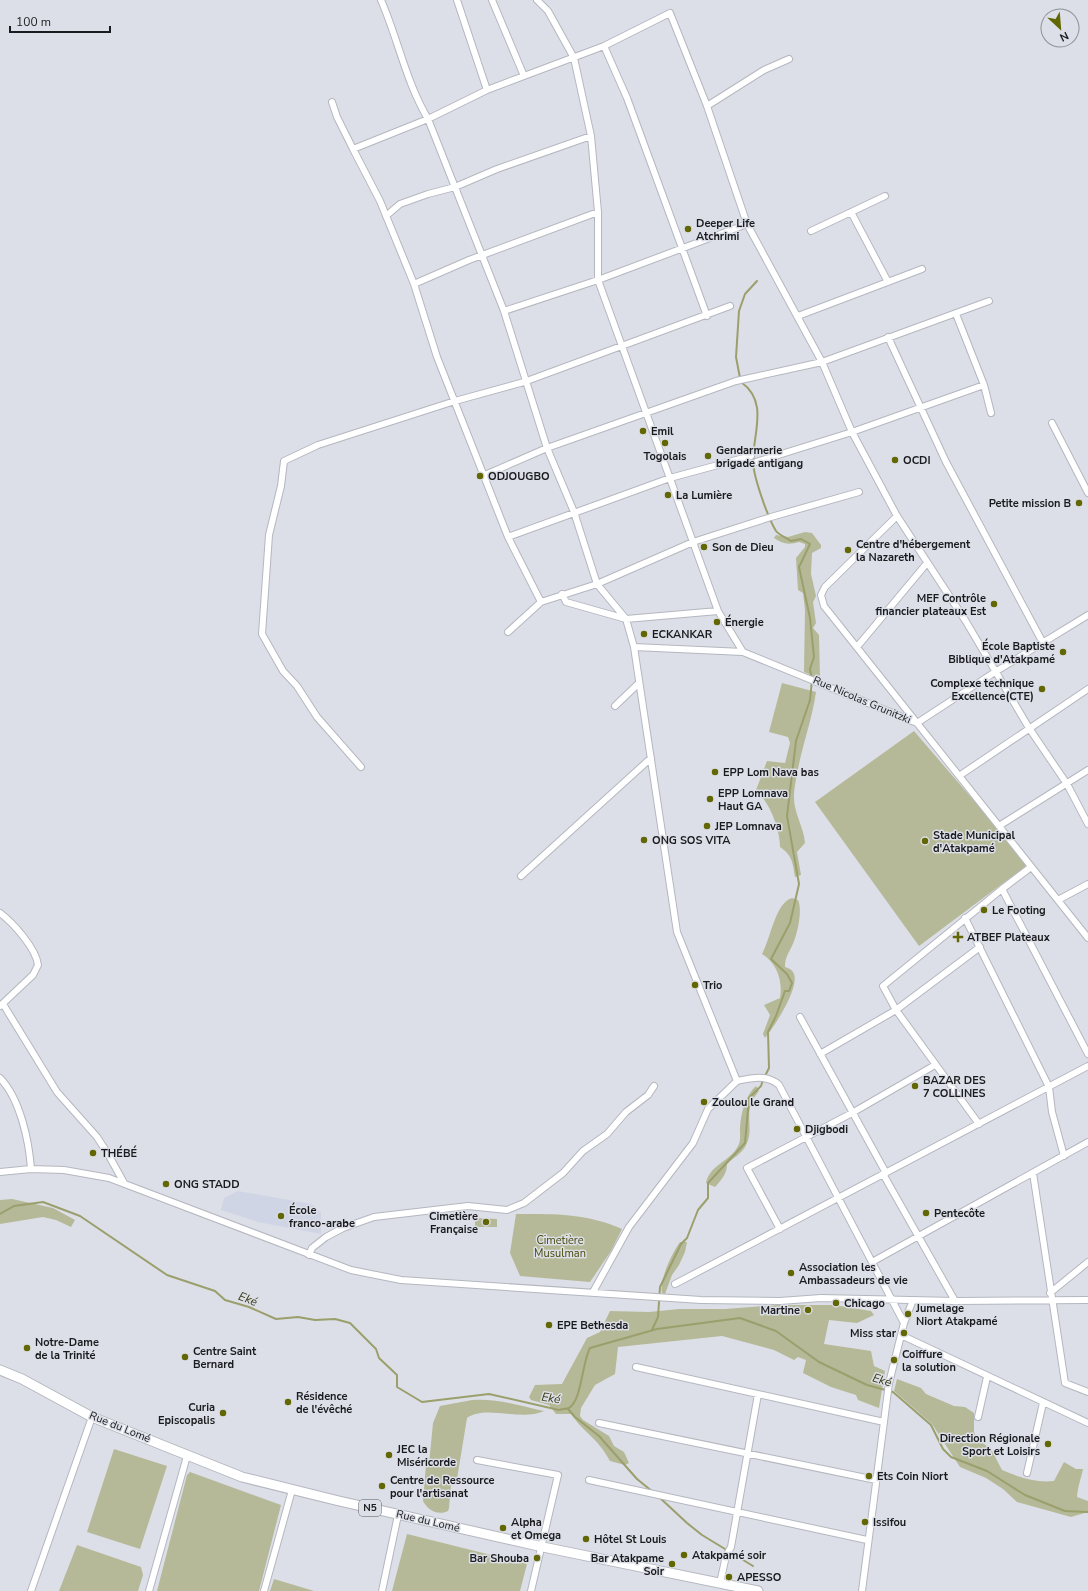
<svg xmlns="http://www.w3.org/2000/svg" width="1088" height="1591" font-family="'Nunito Sans',sans-serif">
  <style>
    .built { fill: #d0d5e5 }
    .green { fill: #b5b997 }
    .lines { fill: none; stroke-linecap: round; stroke-linejoin: round }
    .stream { stroke: #9b9f6c; stroke-width: 2 }
    .minor-casing { stroke: #b4b7bf; stroke-width: 8 }
    .primary-casing { stroke: #b4b7bf; stroke-width: 11 }
    .minor { stroke: #fff; stroke-width: 6 }
    .primary { stroke: #fff; stroke-width: 9 }
    .poi-dot { fill: #626703; stroke: #dcdfe7; stroke-width: 1.5 }
    .labels { text-anchor: middle; dominant-baseline: central; stroke-width: 3; stroke-linejoin: round; paint-order: stroke }
    .shield { fill: #dcdfe7; stroke: #54565a; stroke-width: 1 }
    .shield-label { font-size: 10px; font-weight: bold; fill: #1a1b1e }
    .poi-label { font-size: 11px; font-weight: bold; fill: #1a1b1e; stroke: #dcdfe7; text-anchor: start }
    .street-label { font-size: 11px; fill: #1a1b1e; stroke: #dcdfe7 }
    .park-label { font-size: 11px; fill: #46490a; stroke: #dcdfe7 }
    .water-label { font-size: 12px; font-style: italic; fill: #35380e; stroke: #dcdfe7 }
  </style>
  <rect width="100%" height="100%" fill="#dcdfe7"/>
  <path class="built" d="M238,1191L312,1204L321,1213V1234L258,1222L221,1210L224,1198Z"/>
  <path class="green" d="M805,532L812,533L821,545V548L812,553L811,574L816,596L813,602L816,623L813,628L819,635L820,679L804,672L805,610L803,593L798,590L796,558L805,547V544L799,542C788,545 783,544 774,538L776,535L788,537Z
    M782,683L816,692C812,720 802,746 797,774C796,780 794,788 794,795C793,812 804,827 805,843L797,852L801,875L795,877C793,863 792,855 780,847C780,829 770,803 756,790L767,761L785,763L790,743L788,737L769,732Z
    M914,731L981,809L1026,866L919,946L815,802Z
    M792,898L798,900C803,910 797,936 792,946C788,954 785,958 785,967C788,968 791,969 793,972C802,985 774,1027 765,1038L763,1034L770,1015L764,1005L780,998C783,981 777,963 762,954C771,938 775,903 792,898Z
    M756,1086L759,1091C756,1095 752,1100 751,1104C746,1119 754,1132 745,1147C741,1154 733,1158 727,1164C727,1174 722,1179 715,1187L706,1183C710,1164 730,1162 738,1146C741,1141 740,1134 740,1128C741,1113 745,1096 756,1086Z
    M12,1199L53,1208L75,1220L71,1227L56,1220L43,1217L0,1224V1200Z
    M516,1214C554,1214 586,1213 622,1229L611,1251L590,1282L520,1276L510,1253Z
    M475,1218L497,1219V1227H475Z
    M680,1242H687L685,1252L679,1265L672,1275L665,1294L662,1293C659,1280 672,1253 680,1242Z
    M779,1305H834L871,1311L874,1315L857,1323L829,1320L824,1344L871,1351L874,1366L885,1371L879,1408L858,1400L856,1395L831,1387L803,1373L806,1360L798,1357L794,1360L774,1350L722,1336L618,1347L615,1374L595,1385L581,1408L580,1416L583,1420L609,1436L614,1446L624,1452L629,1463L625,1465L610,1461C598,1438 584,1433 571,1414H556L549,1405L531,1400L529,1397L535,1385L562,1384L587,1338L600,1332L610,1311L649,1312L679,1309H725Z
    M897,1379L921,1388L926,1394L954,1406L965,1407L974,1413V1432L977,1439L991,1449L1002,1470C1019,1477 1035,1483 1054,1481L1064,1462L1076,1469H1083C1081,1479 1078,1485 1077,1497L1088,1501V1512L1071,1517L1017,1502L1003,1489L986,1478L960,1467L932,1424L894,1391Z
    M472,1400C497,1398 520,1406 544,1411C521,1422 485,1404 467,1418L456,1485L451,1484L449,1508L448,1511C437,1516 428,1510 423,1501L426,1464H429L433,1423L440,1406Z
    M114,1449L167,1466L140,1549L87,1532Z
    M190,1472L281,1505L259,1591H157L187,1475Z
    M407,1534L527,1564L520,1591H392Z
    M77,1545L141,1567L143,1575L138,1591H59Z
    M274,1579L314,1591H270Z"/>
  <g class="lines">
    <path class="stream" d="M740,378L736,357L739,311L745,294L757,281
      M741,382C769,402 753,433 753,461C753,476 768,518 776,531C779,535 787,538 791,541L801,539L810,544L799,567L810,618L814,657L810,669L812,680L810,700L796,741L787,816L799,884L790,923L771,959L787,974L792,983L789,991H785L776,1016L768,1032L769,1068L765,1076
      M0,1214L14,1206L43,1202L80,1216L167,1275L215,1291L225,1300L249,1307L276,1319L298,1317L315,1320L335,1319L350,1323L376,1349L379,1358L397,1375V1387L422,1402L489,1394L559,1410C562,1409 566,1409 569,1408C582,1400 582,1362 590,1348L657,1329L740,1318L776,1331L819,1362L867,1385L893,1392L931,1425L943,1449L951,1457L987,1471L1025,1495L1065,1511L1088,1512
      M652,1330L658,1317L660,1287L681,1244L687,1238L698,1210L708,1198V1183L745,1143L749,1098L761,1086L763,1080
      M568,1409L575,1417L599,1436L637,1479L653,1492
      M659,1497L687,1523L702,1535L753,1566"/>
    <defs>
      <path id="minor" d="M381,0C398,39 406,82 428,119L353,149L380,201L414,284L437,357L508,537L541,602
        M457,0L487,90L428,119L504,311L547,448L574,512L597,584L626,619L634,647L677,932L737,1081L708,1109L693,1143L629,1227L593,1292
        M537,0L548,11L574,58L591,136L598,212V280L718,611L743,652
        M604,46L627,98L707,316
        M524,76L604,46L670,13L707,106L747,224L822,362L852,432L897,516L965,620L1029,728L1067,784L1088,824
        M487,90L524,76L492,0
        M332,102L337,117L353,149
        M707,106L764,70L789,59
        M851,212L888,282
        M386,216L400,204L428,194L455,187L497,169L591,136
        M811,231L885,196
        M414,284L469,260L598,212
        M504,311L598,280L747,224
        M956,314L984,385L991,413
        M798,316L922,269
        M888,337L946,462L1043,643
        M1052,423L1088,493
        M756,462L852,432L984,385
        M485,475L547,448L736,381L822,362L989,301
        M897,516L825,587L821,595L824,606L917,723L995,672L1088,615
        M508,537L670,478L751,456
        M562,594L566,602L626,619L718,611
        M508,632L541,602L597,584L693,542L771,517L859,492
        M634,647L743,652L917,723L1088,938
        M857,647L927,563
        M615,706L639,683
        M361,767L317,717L297,686L283,671L262,634L269,535L281,486L284,461L318,445L455,401L524,382L730,306
        M959,776L1088,689
        M999,826L1088,770
        M1031,867L1002,889L1088,1054
        M521,876L651,758
        M1058,900L1088,884
        M0,913C13,923 36,948 38,965L33,975L0,1006
        M965,918L1049,1087L1052,1112L1064,1156
        M3,1004L57,1092L97,1137L108,1154L124,1183
        M800,1017L886,1173
        M820,1054L896,1010L980,947
        M0,1078C20,1098 29,1141 31,1169
        M737,1081C751,1078 767,1074 779,1085L904,1323
        M979,1124L896,1010L883,986L1002,889
        M0,1172L31,1169L64,1170L109,1178L351,1270L401,1280L701,1300L780,1301L821,1298L955,1301L1088,1300
        M1033,1173L1065,1383L1088,1392
        M883,1174L955,1301
        M780,1229L747,1168L852,1113L935,1065
        M309,1255L312,1248L326,1237L343,1228L374,1217L468,1206L507,1210L524,1203L563,1173L583,1151L607,1134L626,1112L648,1095L654,1086
        M872,1262L1088,1142
        M675,1284L1088,1066
        M1050,1293L1088,1262
        M901,1335L1088,1423
        M636,1367L884,1422
        M978,1417L987,1377
        M599,1423L876,1480
        M477,1460L558,1475L531,1591
        M1027,1473L1043,1403
        M589,1480L867,1540
        M720,1583L726,1556L731,1547L758,1394
        M31,1591L92,1417
        M149,1591L187,1456
        M264,1591L292,1490
        M382,1591L398,1515
        M862,1591L889,1383L904,1323L913,1300"/>
      <path id="primary" d="M0,1370L22,1379L92,1417L242,1477L339,1501L543,1547L758,1591"/>
    </defs>
    <use href="#minor" class="minor-casing"/>
    <use href="#primary" class="primary-casing"/>
    <use href="#minor" class="minor"/>
    <use href="#primary" class="primary"/>
  </g>
  <g class="poi-dot">
    <circle cx="688" cy="229" r="4"/>
    <circle cx="643" cy="431" r="4"/>
    <circle cx="665" cy="443" r="4"/>
    <circle cx="708" cy="456" r="4"/>
    <circle cx="895" cy="460" r="4"/>
    <circle cx="480" cy="476" r="4"/>
    <circle cx="668" cy="495" r="4"/>
    <circle cx="1079" cy="503" r="4"/>
    <circle cx="704" cy="547" r="4"/>
    <circle cx="848" cy="550" r="4"/>
    <circle cx="994" cy="604" r="4"/>
    <circle cx="717" cy="622" r="4"/>
    <circle cx="644" cy="634" r="4"/>
    <circle cx="1063" cy="652" r="4"/>
    <circle cx="1042" cy="689" r="4"/>
    <circle cx="715" cy="772" r="4"/>
    <circle cx="710" cy="799" r="4"/>
    <circle cx="707" cy="826" r="4"/>
    <circle cx="644" cy="840" r="4"/>
    <circle cx="925" cy="841" r="4"/>
    <circle cx="984" cy="910" r="4"/>
    <path d="M956 931h4v4h4v4h-4v4h-4v-4h-4v-4h4z"/>
    <circle cx="695" cy="985" r="4"/>
    <circle cx="915" cy="1086" r="4"/>
    <circle cx="704" cy="1102" r="4"/>
    <circle cx="797" cy="1129" r="4"/>
    <circle cx="93" cy="1153" r="4"/>
    <circle cx="166" cy="1184" r="4"/>
    <circle cx="926" cy="1213" r="4"/>
    <circle cx="281" cy="1216" r="4"/>
    <circle cx="486" cy="1222" r="4"/>
    <circle cx="791" cy="1273" r="4"/>
    <circle cx="836" cy="1303" r="4"/>
    <circle cx="808" cy="1310" r="4"/>
    <circle cx="908" cy="1314" r="4"/>
    <circle cx="549" cy="1325" r="4"/>
    <circle cx="904" cy="1333" r="4"/>
    <circle cx="27" cy="1348" r="4"/>
    <circle cx="185" cy="1357" r="4"/>
    <circle cx="894" cy="1360" r="4"/>
    <circle cx="288" cy="1402" r="4"/>
    <circle cx="223" cy="1413" r="4"/>
    <circle cx="1048" cy="1444" r="4"/>
    <circle cx="389" cy="1455" r="4"/>
    <circle cx="869" cy="1476" r="4"/>
    <circle cx="382" cy="1486" r="4"/>
    <circle cx="865" cy="1522" r="4"/>
    <circle cx="503" cy="1528" r="4"/>
    <circle cx="586" cy="1539" r="4"/>
    <circle cx="684" cy="1555" r="4"/>
    <circle cx="537" cy="1558" r="4"/>
    <circle cx="672" cy="1564" r="4"/>
    <circle cx="729" cy="1577" r="4"/>
  </g>
  <g class="labels">
    <rect class="shield" x="359" y="1500" width="22" height="16" rx="3"/>
    <g class="shield-label">
      <text x="370" y="1508">N5</text>
    </g>
    <g class="poi-label">
      <text x="696" y="223">Deeper Life<tspan x="696" dy="13">Atchrimi</tspan></text>
      <text x="651" y="431">Emil</text>
      <text x="716" y="450">Gendarmerie<tspan x="716" dy="13">brigade antigang</tspan></text>
      <text x="665" y="456" text-anchor="middle">Togolais</text>
      <text x="903" y="460">OCDI</text>
      <text x="488" y="476">ODJOUGBO</text>
      <text x="676" y="495">La Lumière</text>
      <text x="1071" y="503" text-anchor="end">Petite mission B</text>
      <text x="856" y="544">Centre d'hébergement<tspan x="856" dy="13">la Nazareth</tspan></text>
      <text x="712" y="547">Son de Dieu</text>
      <text x="986" y="598" text-anchor="end">MEF Contrôle<tspan x="986" dy="13">financier plateaux Est</tspan></text>
      <text x="725" y="622">Énergie</text>
      <text x="652" y="634">ECKANKAR</text>
      <text x="1055" y="646" text-anchor="end">École Baptiste<tspan x="1055" dy="13">Biblique d'Atakpamé</tspan></text>
      <text x="1034" y="683" text-anchor="end">Complexe technique<tspan x="1034" dy="13">Excellence(CTE)</tspan></text>
      <text x="723" y="772">EPP Lom Nava bas</text>
      <text x="718" y="793">EPP Lomnava<tspan x="718" dy="13">Haut GA</tspan></text>
      <text x="715" y="826">JEP Lomnava</text>
      <text x="933" y="835">Stade Municipal<tspan x="933" dy="13">d'Atakpamé</tspan></text>
      <text x="652" y="840">ONG SOS VITA</text>
      <text x="992" y="910">Le Footing</text>
      <text x="967" y="937">ATBEF Plateaux</text>
      <text x="703" y="985">Trio</text>
      <text x="923" y="1080">BAZAR DES<tspan x="923" dy="13">7 COLLINES</tspan></text>
      <text x="712" y="1102">Zoulou le Grand</text>
      <text x="805" y="1129">Djigbodi</text>
      <text x="101" y="1153">THÉBÉ</text>
      <text x="174" y="1184">ONG STADD</text>
      <text x="289" y="1210">École<tspan x="289" dy="13">franco-arabe</tspan></text>
      <text x="934" y="1213">Pentecôte</text>
      <text x="478" y="1216" text-anchor="end">Cimetière<tspan x="478" dy="13">Française</tspan></text>
      <text x="799" y="1267">Association les<tspan x="799" dy="13">Ambassadeurs de vie</tspan></text>
      <text x="844" y="1303">Chicago</text>
      <text x="916" y="1308">Jumelage<tspan x="916" dy="13">Niort Atakpamé</tspan></text>
      <text x="800" y="1310" text-anchor="end">Martine</text>
      <text x="557" y="1325">EPE Bethesda</text>
      <text x="896" y="1333" text-anchor="end">Miss star</text>
      <text x="35" y="1342">Notre-Dame<tspan x="35" dy="13">de la Trinité</tspan></text>
      <text x="193" y="1351">Centre Saint<tspan x="193" dy="13">Bernard</tspan></text>
      <text x="902" y="1354">Coiffure<tspan x="902" dy="13">la solution</tspan></text>
      <text x="296" y="1396">Résidence<tspan x="296" dy="13">de l'évêché</tspan></text>
      <text x="215" y="1407" text-anchor="end">Curia<tspan x="215" dy="13">Episcopalis</tspan></text>
      <text x="1040" y="1438" text-anchor="end">Direction Régionale<tspan x="1040" dy="13">Sport et Loisirs</tspan></text>
      <text x="397" y="1449">JEC la<tspan x="397" dy="13">Miséricorde</tspan></text>
      <text x="877" y="1476">Ets Coin Niort</text>
      <text x="390" y="1480">Centre de Ressource<tspan x="390" dy="13">pour l'artisanat</tspan></text>
      <text x="511" y="1522">Alpha<tspan x="511" dy="13">et Omega</tspan></text>
      <text x="873" y="1522">Issifou</text>
      <text x="594" y="1539">Hôtel St Louis</text>
      <text x="692" y="1555">Atakpamé soir</text>
      <text x="529" y="1558" text-anchor="end">Bar Shouba</text>
      <text x="664" y="1558" text-anchor="end">Bar Atakpame<tspan x="664" dy="13">Soir</tspan></text>
      <text x="737" y="1577">APESSO</text>
    </g>
    <g class="street-label">
      <text transform="translate(862 700) rotate(23)">Rue Nicolas Grunitzki</text>
      <text transform="translate(120 1427) rotate(22)">Rue du Lomé</text>
      <text transform="translate(428 1521) rotate(13)">Rue du Lomé</text>
    </g>
    <g class="park-label">
      <text x="560" y="1240">Cimetière<tspan x="560" dy="13">Musulman</tspan></text>
    </g>
    <g class="water-label">
      <text transform="translate(248 1299) rotate(21)">Eké</text>
      <text transform="translate(882 1380) rotate(17)">Eké</text>
      <text transform="translate(551 1398) rotate(9)">Eké</text>
    </g>
  </g>
  <g transform="translate(1060 28) rotate(154)"><circle r="19" fill="#dcdfe7" stroke="#8e9197"/>
  <path d="M0-3L7 15L0 10L-7 15Z" fill="#626703"/>
  <text y="-6" font-size="11" font-weight="bold" text-anchor="middle" fill="#1a1b1e">N</text>
  </g>
  <path d="M10 26v6h100v-6" fill="none" stroke="#1a1b1e" stroke-width="2"/>
  <text x="16" y="26" font-size="12" fill="#1a1b1e" stroke="#dcdfe7" stroke-width="3" paint-order="stroke">100 m</text>
</svg>
